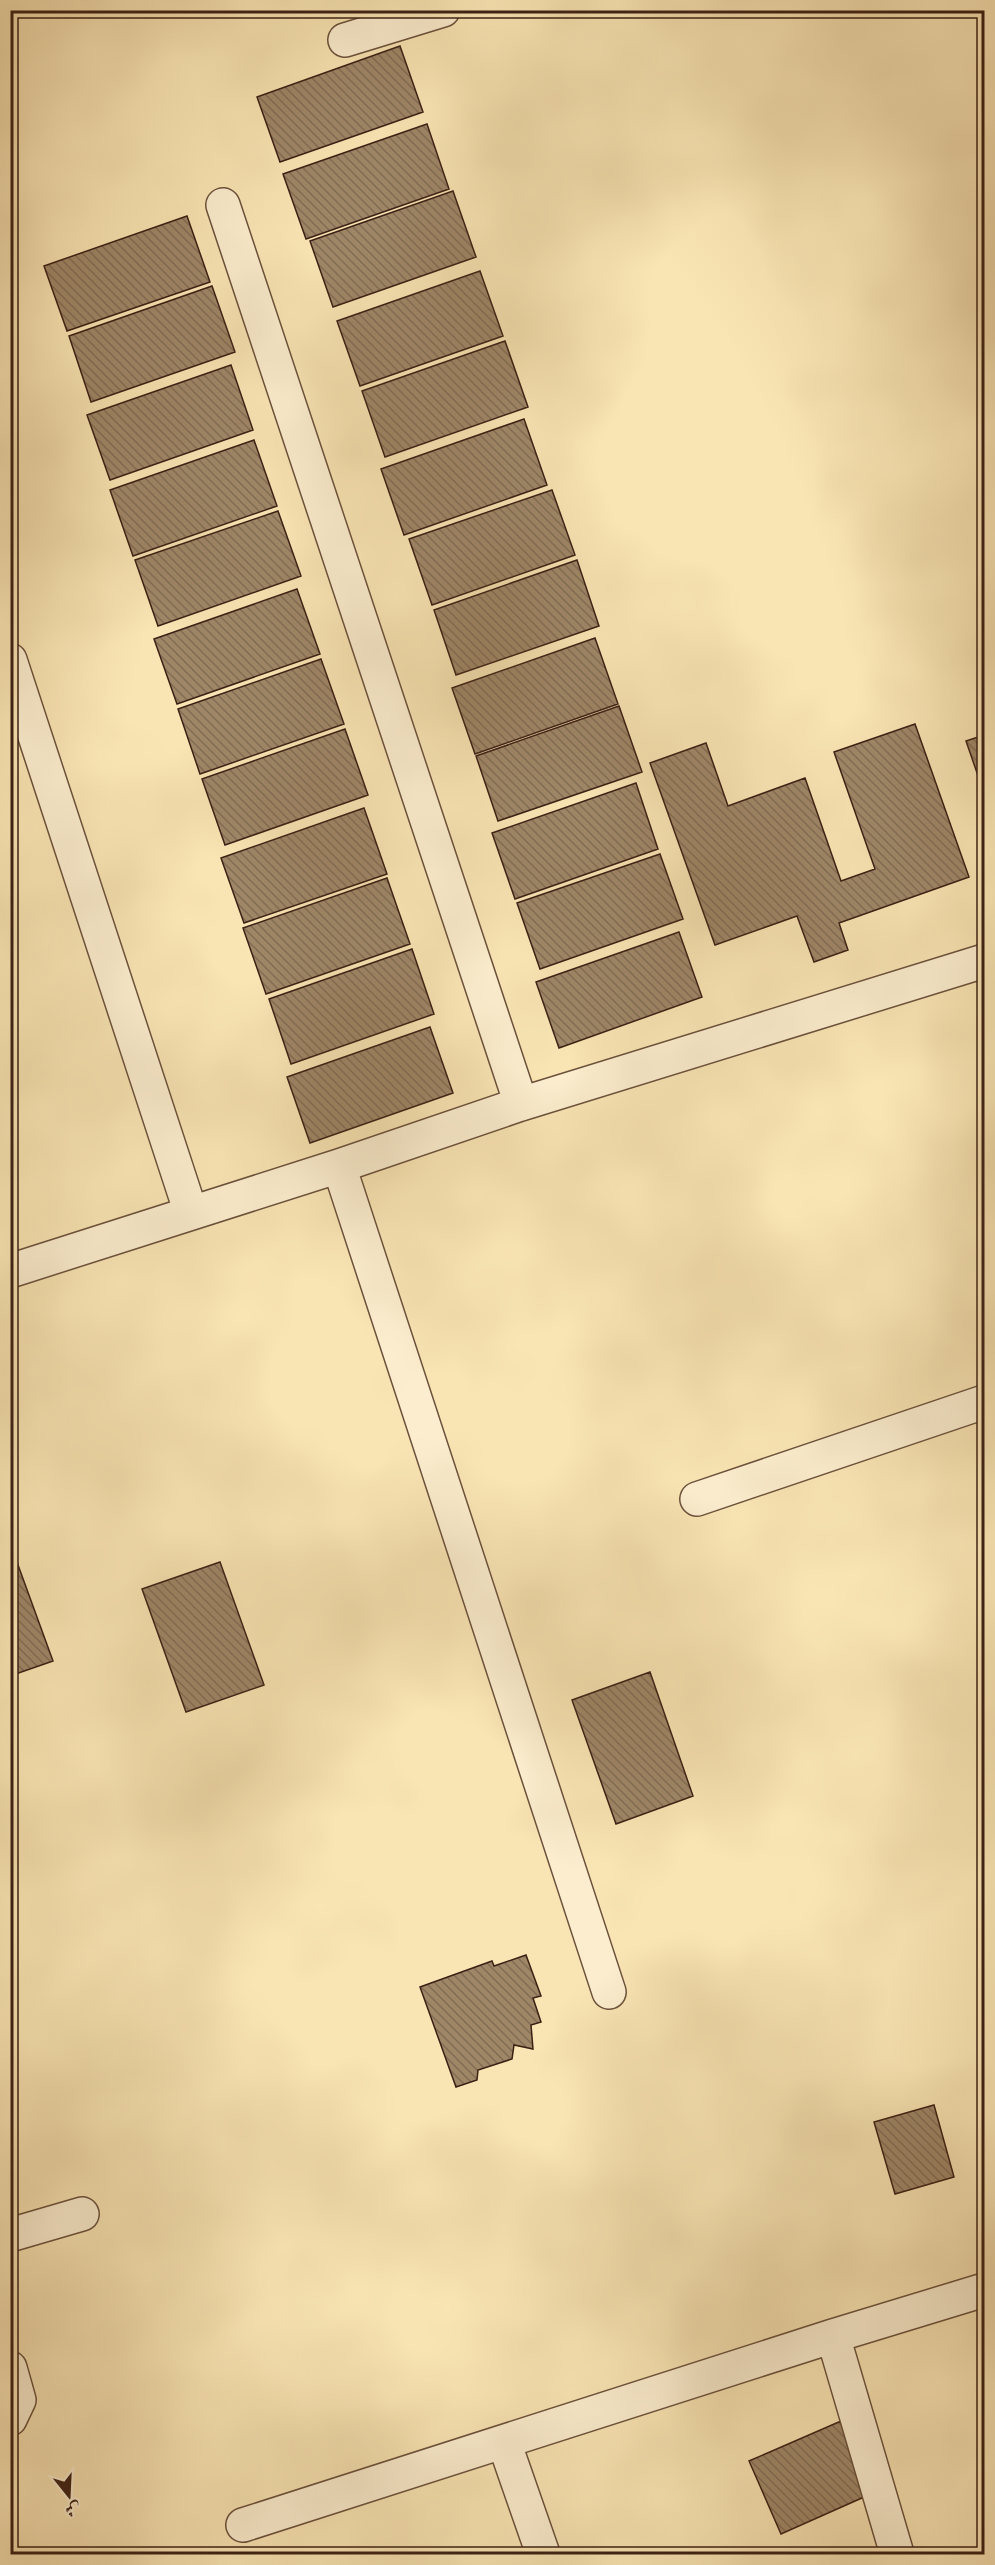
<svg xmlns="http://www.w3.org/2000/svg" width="995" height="2565" font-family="'Old Standard TT',Amiri,serif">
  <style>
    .building { fill: url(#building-back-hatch); stroke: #3c2015; stroke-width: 1.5 }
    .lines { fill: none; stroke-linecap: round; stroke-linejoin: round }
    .minor-casing { stroke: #6b513c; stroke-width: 36 }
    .minor { stroke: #fbedce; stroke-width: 33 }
  </style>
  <defs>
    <pattern id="building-back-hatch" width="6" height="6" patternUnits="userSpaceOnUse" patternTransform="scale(1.5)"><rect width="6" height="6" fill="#9e8667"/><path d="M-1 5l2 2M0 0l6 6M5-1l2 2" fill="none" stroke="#826d54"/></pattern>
  </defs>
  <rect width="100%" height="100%" fill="#f9e4b3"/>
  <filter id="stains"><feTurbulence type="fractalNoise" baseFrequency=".00333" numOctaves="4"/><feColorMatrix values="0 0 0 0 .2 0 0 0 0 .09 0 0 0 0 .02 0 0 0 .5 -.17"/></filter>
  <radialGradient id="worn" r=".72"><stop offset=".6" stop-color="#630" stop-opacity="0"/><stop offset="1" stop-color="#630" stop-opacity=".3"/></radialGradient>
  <path class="building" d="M400,46L423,112L280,162L257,97Z
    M427,124L449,189L306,239L283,174Z
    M453,191L476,257L333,307L310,241Z
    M187,216L210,282L67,331L44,266Z
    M480,271L503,336L360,386L337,321Z
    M212,286L235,352L91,402L69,336Z
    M505,341L528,407L385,457L362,391Z
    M231,365L253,430L110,480L87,415Z
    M524,419L547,485L404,535L381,469Z
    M254,440L277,506L133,556L110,490Z
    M552,490L575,555L432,605L409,539Z
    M278,511L301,576L158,626L135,560Z
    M577,560L599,626L456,675L434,610Z
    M297,589L320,654L177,704L154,639Z
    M595,638L618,704L475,754L452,688Z
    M321,659L344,724L200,774L178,709Z
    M619,706L642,772L498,821L476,756Z
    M915,724L969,877L839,923L848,950L814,962L797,916L715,945L650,763L706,743L728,806L805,778L841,881L875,869L834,752Z
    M345,729L368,795L225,845L202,779Z
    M984,735V793L966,741Z
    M636,783L658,849L515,899L492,833Z
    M364,808L387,874L244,923L221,858Z
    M660,854L683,919L540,969L517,903Z
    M387,878L410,944L266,994L243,928Z
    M679,932L702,997L559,1048L536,982Z
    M412,949L434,1014L291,1064L269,999Z
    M430,1027L453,1093L310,1143L287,1077Z
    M10,1543L53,1661L10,1676Z
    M220,1562L264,1685L186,1712L142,1589Z
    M650,1672L693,1796L616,1824L572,1700Z
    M526,1955L541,1996L533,1998L541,2022L531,2025L533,2049L514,2045L512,2059L478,2070L477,2080L456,2087L420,1987L492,1961L494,1966Z
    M934,2105L954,2177L895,2194L874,2122Z
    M841,2421L873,2493L781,2534L749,2461Z"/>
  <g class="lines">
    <defs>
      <path id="minor" d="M345,40L443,10
        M223,205L521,1104
        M10,660L191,1213
        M339,1166L609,1992
        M10,1271L339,1166L521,1104L984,961
        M697,1499L984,1402
        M10,2235L82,2214
        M833,2336L897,2554
        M10,2368L19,2400L10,2419
        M504,2442L543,2554
        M243,2525L833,2336L984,2290"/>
    </defs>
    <use href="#minor" class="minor-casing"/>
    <use href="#minor" class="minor"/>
  </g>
  <rect width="995" height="2565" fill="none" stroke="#f9e4b3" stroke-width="36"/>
  <rect x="12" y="12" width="971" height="2541" fill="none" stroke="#3c2015" stroke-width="3"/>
  <rect x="18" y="18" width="959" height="2529" fill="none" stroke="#3c2015" stroke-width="1.5"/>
  <g transform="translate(69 2496) rotate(162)" stroke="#fbedce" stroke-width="4.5" paint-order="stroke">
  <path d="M0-4.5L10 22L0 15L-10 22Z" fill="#3c2015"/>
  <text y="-9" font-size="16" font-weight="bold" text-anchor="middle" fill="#3c2015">ش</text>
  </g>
  <rect width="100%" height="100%" filter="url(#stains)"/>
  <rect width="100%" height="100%" fill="url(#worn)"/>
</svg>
